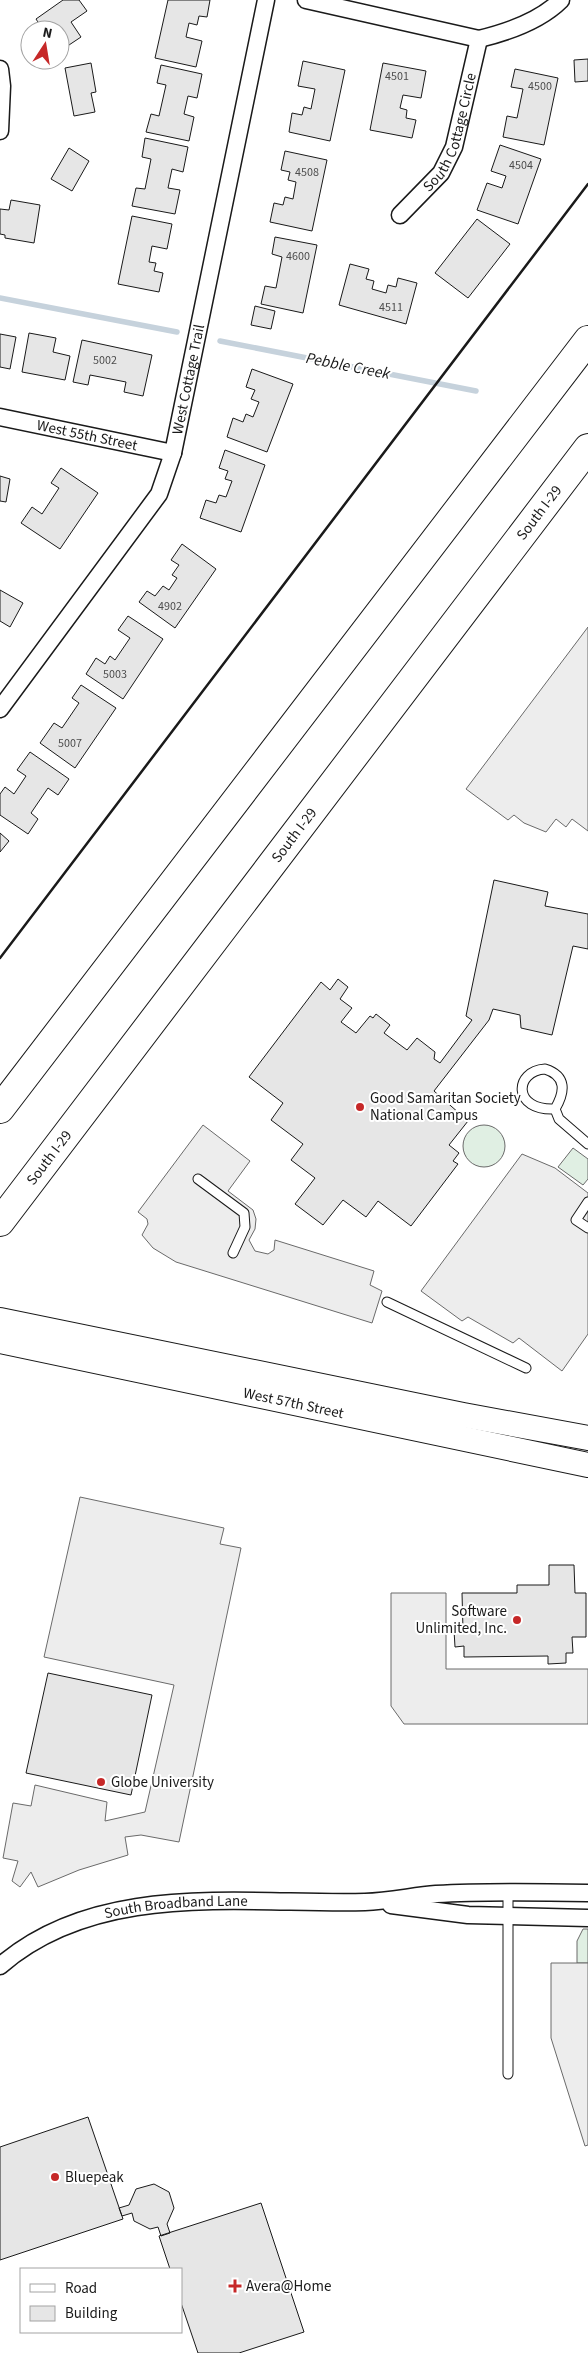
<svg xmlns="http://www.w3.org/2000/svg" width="588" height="2353" font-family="'Source Sans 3',sans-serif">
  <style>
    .green { fill: #e0efe3; stroke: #6a6a6a }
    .parking { fill: #ededed; stroke: #6a6a6a }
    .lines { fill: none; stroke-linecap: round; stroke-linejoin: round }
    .stream { stroke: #c6d2dc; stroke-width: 5.5 }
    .building { fill: #e6e6e6; stroke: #1a1a1a }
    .service-casing { stroke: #1a1a1a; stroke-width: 11 }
    .minor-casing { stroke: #1a1a1a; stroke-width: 19 }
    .secondary-casing { stroke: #1a1a1a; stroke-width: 26 }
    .motorway-casing { stroke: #1a1a1a; stroke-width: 30 }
    .service { stroke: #fff; stroke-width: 9 }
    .minor { stroke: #fff; stroke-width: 16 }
    .secondary { stroke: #fff; stroke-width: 24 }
    .motorway { stroke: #fff; stroke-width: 28 }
    .wall { stroke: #1a1a1a; stroke-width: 2.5 }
    .poi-dot { fill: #c62828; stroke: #fff; stroke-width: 2 }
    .labels { text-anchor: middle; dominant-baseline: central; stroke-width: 4; stroke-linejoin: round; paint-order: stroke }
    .number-label { font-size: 12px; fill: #4d4d4d }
    .street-label { font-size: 15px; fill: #1a1a1a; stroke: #fff }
    .poi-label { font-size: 15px; fill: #1a1a1a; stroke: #fff; text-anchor: start }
    .water-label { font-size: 16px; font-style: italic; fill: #1a1a1a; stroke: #fff }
  </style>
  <rect width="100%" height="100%" fill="#fff"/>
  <path class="green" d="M463 1146a21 21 0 1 1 42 0a21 21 0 1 1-42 0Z
    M573,1148L588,1159V1179L583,1185L558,1167Z
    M583,1929H588V1963H577V1941Z"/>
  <path class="parking" d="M588,627V831L572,819L566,827L556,819L546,832L524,823L514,815L508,820L466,789Z
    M203,1125L250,1161L228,1191L253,1210L256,1219L255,1229L249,1240L255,1251L268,1254L274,1250L275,1240L374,1271L370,1285L382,1291L372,1323L176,1262L153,1248L142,1235L148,1224L147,1219L138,1212Z
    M522,1154L555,1168L588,1193V1334L562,1371L519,1338L513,1343L468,1317L462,1321L421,1291Z
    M80,1497L224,1528L220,1544L241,1548L179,1842L141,1835L125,1837L128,1855L79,1870L38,1887L31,1872L20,1887L12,1881L18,1861L3,1858L13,1803L31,1806L35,1785L107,1802L105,1821L145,1812L174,1685L44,1657Z
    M391,1593H446V1669H588V1724H404L391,1706Z
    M551,1963H588V2145L585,2146L551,2038Z"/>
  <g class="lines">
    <path class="stream" d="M0,298L177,332
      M220,341L476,391"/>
  </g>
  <path class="building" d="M63,0H79L87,11L71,22L81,37L60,51V30H43L36,19Z
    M168,0H210L207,17L199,16L197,25L189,23L186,37L202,41L196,67L155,58Z
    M588,59V81L575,82L574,60Z
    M303,61L345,70L330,141L289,132L292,113L302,115L304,107L311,109L315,89L298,86Z
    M91,63L96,92L91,93L95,112L74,116L65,68Z
    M383,63L426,71L421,98L403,95L400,108L407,110L406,118L416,120L412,138L370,130Z
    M161,65L202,74L197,98L188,96L184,114L194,117L189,141L146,132L151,114L159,116L166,85L157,83Z
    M515,69L558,78L544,145L503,137L507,116L517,118L523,89L511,87Z
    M145,138L188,147L183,172L172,169L168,188L180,190L175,214L132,206L136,188L145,189L151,159L142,157Z
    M500,145L541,159L518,224L477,210L487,183L502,188L506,176L491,171Z
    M69,148L89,161L72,191L51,179Z
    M285,151L327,160L312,231L270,222L274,203L283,205L285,197L293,199L296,182L288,180L290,172L281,170Z
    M11,200L40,205L34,243L5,238V235L0,234V209L9,210Z
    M132,216L172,224L167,249L152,246L149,262L156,263L154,271L163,273L159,292L118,284Z
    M477,219L510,244L468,298L435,273Z
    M275,237L317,245L303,313L261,304L265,286L276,288L282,257L272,254Z
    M350,264L369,269L366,279L374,281L372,289L386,293L388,285L396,287L398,278L417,283L406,324L339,305Z
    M255,306L275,311L271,329L251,325Z
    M29,333L56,338L53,352L70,356L65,380L22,372Z
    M0,334L16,337L10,369L0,367Z
    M82,340L152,355L143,396L124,392L126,382L90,375L88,385L73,382Z
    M252,369L293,384L267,452L227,437L233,418L243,422L246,414L253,417L259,402L251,399L255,390L246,387Z
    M225,450L265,465L241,532L200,518L206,500L216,503L219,495L226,497L232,481L225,479L228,471L219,468Z
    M61,468L98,493L60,549L21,523L32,507L42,514L59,488L51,483Z
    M0,476L10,479L6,502L0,501Z
    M182,544L216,569L175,628L139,602L147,591L155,596L163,586L169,590L177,578L172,575L179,565L171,560Z
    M0,590L23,603L10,627L0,621Z
    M128,616L163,639L123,699L86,674L96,658L105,664L110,656L115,660L130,638L118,630Z
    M81,685L116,708L75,768L40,743L54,723L62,728L79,703L72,698Z
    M30,752L69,779L58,795L48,788L31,813L38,819L28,834L0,815V794L5,787L14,794L26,776L17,770Z
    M0,833L9,841L0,852Z
    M494,880L548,892L545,906L588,914V949L573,946L552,1035L521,1028L520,1015L493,1009L489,1020L434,1091L468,1121L449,1145L459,1153L453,1161L458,1164L411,1226L378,1201L366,1217L343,1200L323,1225L295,1204L315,1178L291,1160L303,1144L271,1120L283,1103L249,1077L321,982L330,990L338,979L348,987L340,999L352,1008L341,1022L356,1033L370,1016L373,1018L376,1014L390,1025L384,1033L407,1050L417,1038L435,1052L434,1059L440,1063L472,1020L466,1016Z
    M549,1565H574L575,1593H586V1637H572L573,1653H566V1663L548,1664V1656L464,1657V1646L455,1647L454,1630H463L462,1593H517V1585H549Z
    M48,1673L152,1695L131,1795L26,1773Z
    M88,2117L123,2219L0,2260V2147Z
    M154,2184L169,2192L174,2208L167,2224L170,2233L161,2236L158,2227L150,2229L134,2221L132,2213L122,2216L119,2208L129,2205L136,2189Z
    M261,2203L304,2332L239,2353H198L181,2303V2269H170L159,2236Z"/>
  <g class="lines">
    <defs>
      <path id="service" d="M545,1069C567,1076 565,1092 555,1109C512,1111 514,1071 545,1069Z
        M555,1109L559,1119L588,1144
        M198,1179L244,1213L245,1227L233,1253
        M588,1202L576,1220L588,1228
        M387,1302L526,1368
        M508,2074V1892"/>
      <g id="minor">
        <path d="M306,0L479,39C508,32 540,21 561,0"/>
        <path d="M0,69L2,86L0,131"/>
        <path id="s1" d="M400,215L441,173L454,147L479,39"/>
        <path id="s2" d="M0,417L173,453"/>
        <path id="s3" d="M0,709L159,494L173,453L266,0"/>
        <path d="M391,1905L468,1915L588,1918"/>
        <path id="s4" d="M0,1966C99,1880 244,1905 365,1902C389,1901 413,1896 436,1894C487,1891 538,1892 588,1893"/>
      </g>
      <g id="secondary">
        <path d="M0,1320L463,1415L588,1438"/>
        <path id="s5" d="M0,1341L588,1465"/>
      </g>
      <g id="motorway">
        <path d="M0,1109L588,340"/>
        <path id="s6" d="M0,1222L588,448"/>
      </g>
    </defs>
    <use href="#service" class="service-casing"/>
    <use href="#minor" class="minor-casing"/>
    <use href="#secondary" class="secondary-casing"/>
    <use href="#motorway" class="motorway-casing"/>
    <use href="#service" class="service"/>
    <use href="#minor" class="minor"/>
    <use href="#secondary" class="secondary"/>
    <use href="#motorway" class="motorway"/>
    <path class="wall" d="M0,958L588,184"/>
  </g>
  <g class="poi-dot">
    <circle cx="360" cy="1107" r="5"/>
    <circle cx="517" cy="1620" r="5"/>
    <circle cx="101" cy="1782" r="5"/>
    <circle cx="55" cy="2177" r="5"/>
    <path d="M232.5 2278.5h5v5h5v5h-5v5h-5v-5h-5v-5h5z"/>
  </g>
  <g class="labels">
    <g class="number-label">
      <text x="397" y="76">4501</text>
      <text x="540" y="86">4500</text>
      <text x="521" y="165">4504</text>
      <text x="307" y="172">4508</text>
      <text x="298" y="256">4600</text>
      <text x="391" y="307">4511</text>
      <text x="105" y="360">5002</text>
      <text x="170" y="606">4902</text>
      <text x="115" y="674">5003</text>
      <text x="70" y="743">5007</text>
    </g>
    <g class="street-label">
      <text stroke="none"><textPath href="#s1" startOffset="100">South Cottage Circle</textPath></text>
      <text stroke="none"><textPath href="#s3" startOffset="386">West Cottage Trail</textPath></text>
      <text stroke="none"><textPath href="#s2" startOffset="89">West 55th Street</textPath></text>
      <text stroke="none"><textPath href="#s6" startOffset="891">South I-29</textPath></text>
      <text stroke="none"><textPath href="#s6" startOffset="486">South I-29</textPath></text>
      <text stroke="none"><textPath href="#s6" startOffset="81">South I-29</textPath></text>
      <text stroke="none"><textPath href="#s5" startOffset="300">West 57th Street</textPath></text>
      <text stroke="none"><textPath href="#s4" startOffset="190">South Broadband Lane</textPath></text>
    </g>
    <g class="poi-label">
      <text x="370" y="1098">Good Samaritan Society<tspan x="370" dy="17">National Campus</tspan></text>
      <text x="507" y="1611" text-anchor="end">Software<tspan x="507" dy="17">Unlimited, Inc.</tspan></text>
      <text x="111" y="1782">Globe University</text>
      <text x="65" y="2177">Bluepeak</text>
      <text x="246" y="2286">Avera@Home</text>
    </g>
    <g class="water-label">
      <text transform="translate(348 366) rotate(11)">Pebble Creek</text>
    </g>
  </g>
  <rect x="20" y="2268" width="162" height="65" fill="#ffffff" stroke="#a3a3a3"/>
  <rect x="30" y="2284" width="25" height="8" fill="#ffffff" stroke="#a3a3a3"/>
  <text x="65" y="2293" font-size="15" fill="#1a1a1a">Road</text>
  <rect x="30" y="2306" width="25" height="15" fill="#e6e6e6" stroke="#a3a3a3"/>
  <text x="65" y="2318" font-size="15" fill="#1a1a1a">Building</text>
  <g transform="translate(45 45) rotate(12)"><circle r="24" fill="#ffffff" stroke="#a3a3a3"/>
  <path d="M0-4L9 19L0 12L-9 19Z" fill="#c62828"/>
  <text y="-8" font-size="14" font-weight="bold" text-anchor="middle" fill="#1a1a1a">N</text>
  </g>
</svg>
